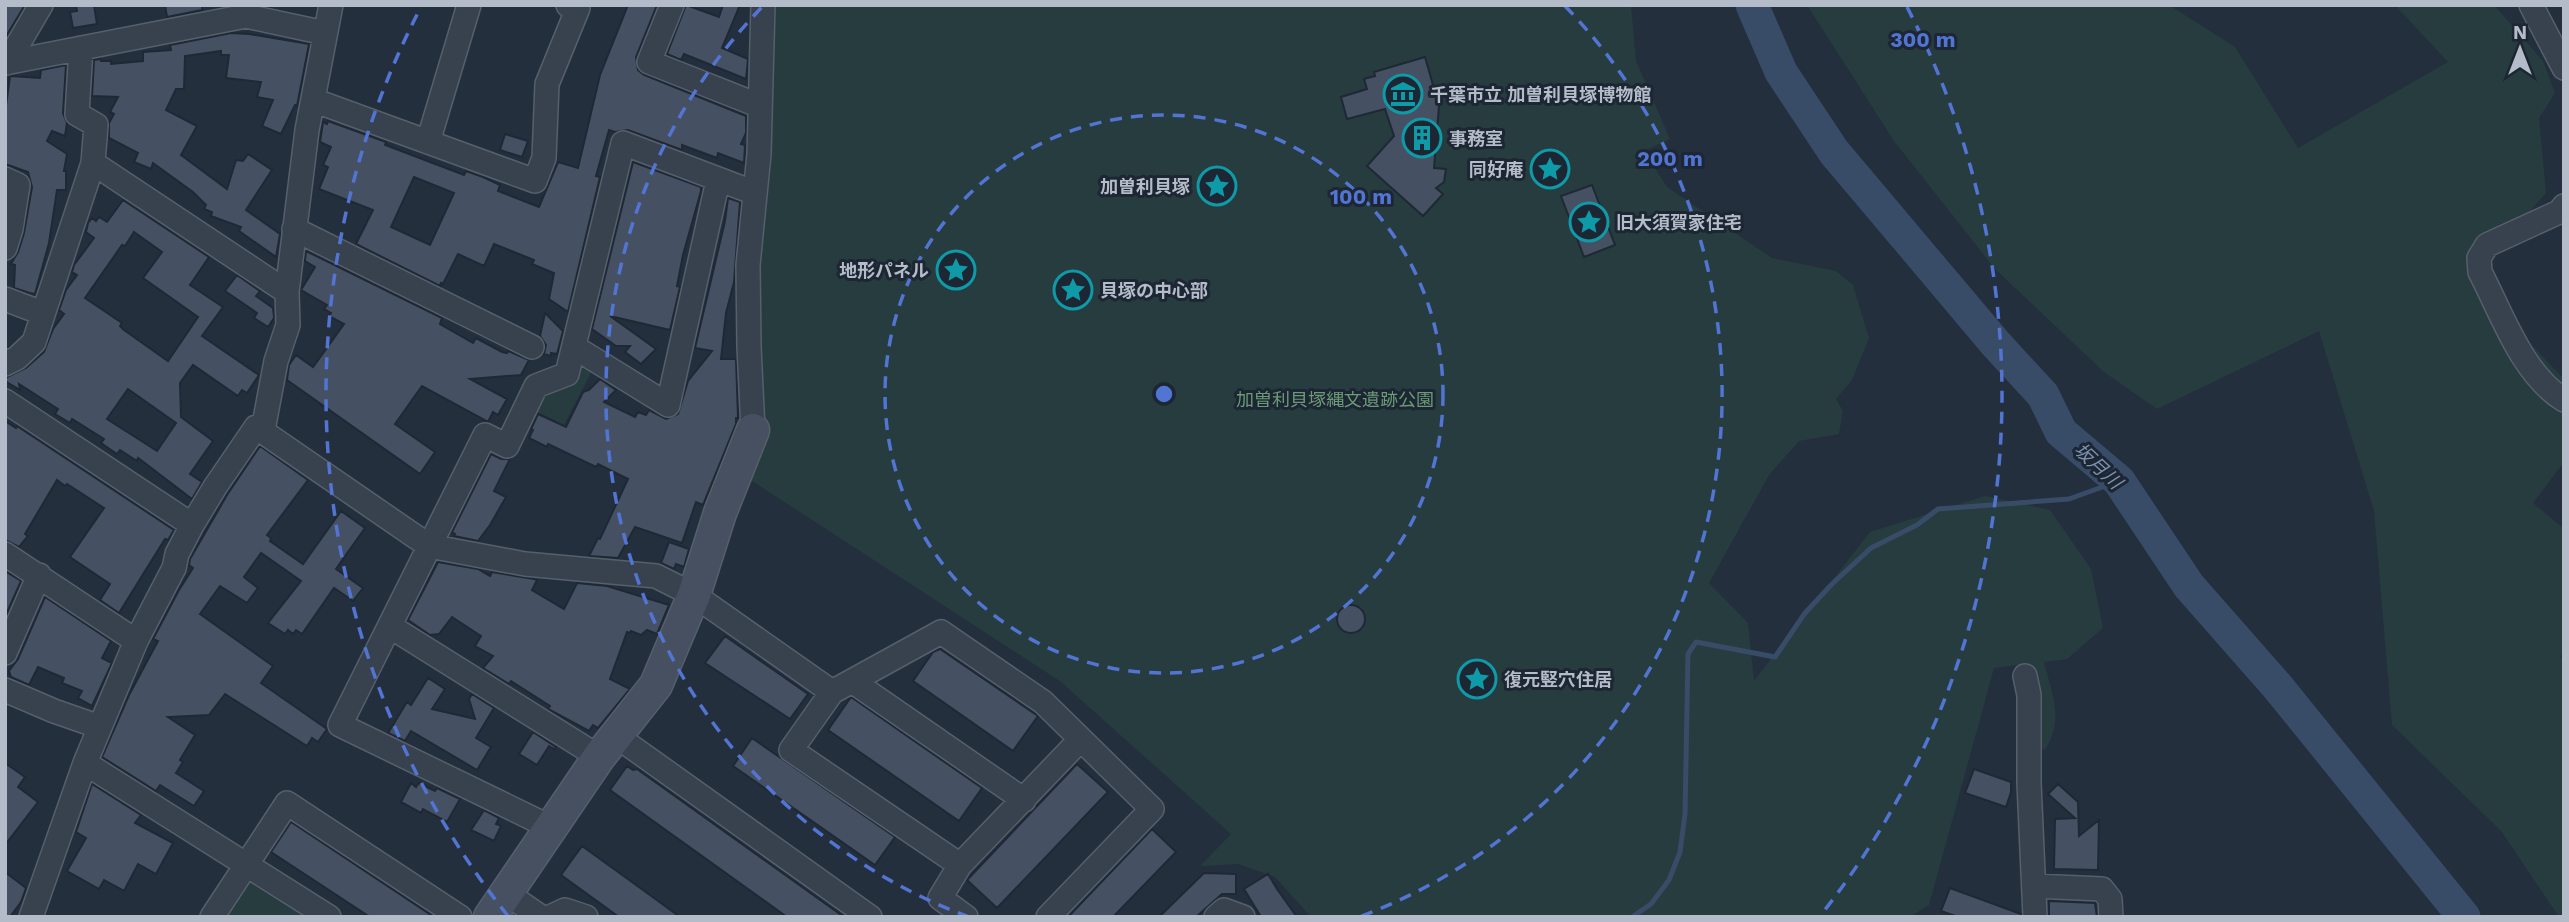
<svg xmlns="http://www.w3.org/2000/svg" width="2569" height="922" font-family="'Work Sans','Noto Sans JP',sans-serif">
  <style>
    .green { fill: #263c3f }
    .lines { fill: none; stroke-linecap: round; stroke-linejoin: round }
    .stream { stroke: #394c67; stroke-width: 5 }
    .river { stroke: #394c67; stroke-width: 33 }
    .building { fill: #455162; stroke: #1f2835; stroke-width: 2; fill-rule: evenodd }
    .street-casing { stroke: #565f6c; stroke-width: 26 }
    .secondary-casing { stroke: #565f6c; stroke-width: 35 }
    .street { stroke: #38414e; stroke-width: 23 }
    .secondary { stroke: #465061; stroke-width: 32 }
    .ring { fill: none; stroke: #5274d3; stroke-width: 3.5; stroke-dasharray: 12 9 }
    .labels { text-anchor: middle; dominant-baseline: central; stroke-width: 6; stroke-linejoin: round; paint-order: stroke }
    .poi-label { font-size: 18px; font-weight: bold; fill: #b4bcc9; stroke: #1d2633; text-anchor: start }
    .park-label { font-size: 18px; fill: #6b9a76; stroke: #1d2633 }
    .water-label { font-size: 19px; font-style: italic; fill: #7c92b1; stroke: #1d2633 }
    .centre { fill: #5274d3; stroke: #1d2633; stroke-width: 3.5 }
    .ring-label { font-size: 21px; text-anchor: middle; font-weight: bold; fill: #5274d3; stroke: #1d2633; stroke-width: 6; stroke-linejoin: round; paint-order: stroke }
  </style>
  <rect width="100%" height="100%" fill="#242f3e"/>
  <path class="green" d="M768,5H1631L1636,61L1670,139L1644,151L1667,187L1772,258L1836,271L1853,285L1869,338L1852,380L1836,399L1843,411L1839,434L1799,441L1769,475L1709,583L1748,623L1754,681L1870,532L1985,496L2050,510L2091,569L2103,628L2067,659L2044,662C2052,695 2065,720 2044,751L2036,733V690L2027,664L1994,668L1929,905L1910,917H1311L1275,877L1238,864L1200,866L1231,834L1060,681L746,477Z
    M1807,5H2169L2235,47L2298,148L2448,62L2395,5H2494L2543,61L2555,93L2539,118L2546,193L2470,280L2564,379V462L2533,503L2564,529V654L2560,656L2564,661V917H2559L2502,832L2392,725L2374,511L2319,331L2157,409L2104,372L1995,269L1894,141Z
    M585,364L594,367L564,425L534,410L547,387Z
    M250,875L314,917H222Z"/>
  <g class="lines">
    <path class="stream" d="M1632,917L1651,904L1669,880L1680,852L1685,814L1688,654L1696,642L1775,657L1805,613L1832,584L1871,548L1917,525L1938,509L2069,499L2119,481"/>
    <path class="river" d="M1752,5L1781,72L1834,152L1996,344L2043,395L2061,432L2119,481L2189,586L2277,686L2464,917"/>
  </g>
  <path class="building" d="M5,5H25L5,38Z
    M76,5H94L97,24L73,28L70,12L77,11Z
    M165,5H202V10L167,17Z
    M628,5H657L636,57L638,70L644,75L746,116V133L741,144L745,145L744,163L718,153L717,158L682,145V150L628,130L615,132L609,130L596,176L600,177L568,312L549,299L554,273L532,264L534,260L494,244L484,266L458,254L443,284L441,283L440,286L356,244L373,210L319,189L328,167L323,165L331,147L320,142L323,122L327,124L328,121L386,142L385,145L464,175L466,171L483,177L500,185L498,191L539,207L558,162L578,168L600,75ZM414,177L454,193L430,245L391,227Z
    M686,5L719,17L723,5H740L722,48L748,59L746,79L684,54L681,60L667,54Z
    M231,33L249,34L309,44L297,106L295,105L281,134L262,126L273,100L257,97L261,82L226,78L229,55H221V51L185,56L184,89H176L166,110L197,126L181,155L227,189L236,160L243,161L248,154L272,170L246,210L280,234L276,257L239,231L241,227L211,216L212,212L204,209L206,205L193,192L153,163L151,169L134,162L138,153L109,138V123L114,114L110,112L118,97L92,96L94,60L101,59V61H111V64L143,61V52L171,50L170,45Z
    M1425,57L1439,106L1434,168L1446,169L1444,182L1436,188L1443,194L1423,216L1367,166L1394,136L1385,109L1347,119L1341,97L1367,89L1364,79L1375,76L1374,72Z
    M66,65L63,113L67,123L65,136L52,131L47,141L67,154L64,171H66V190H57L49,243L35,294L30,293L14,288L15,265L11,264L18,252L24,233L32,187L28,172L5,164V113L10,76L40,78L41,70Z
    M505,134L528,141L522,157L500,150Z
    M1554,157L1562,178L1548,183L1541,162Z
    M633,162L701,187V191L683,255L677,286L680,287L670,330L610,316L656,349L641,364L625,352L630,346H616L592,329Z
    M1592,185L1615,245L1584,257L1561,196Z
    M728,198L740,202L734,282L726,313L721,359H736L738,418H736V424L703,505L696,502L682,543L635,527L618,558L589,556L598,538L600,539L628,479L598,464L596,467L548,444L547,447L529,438L533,430L531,429L538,414L566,427L583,392L589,390L600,379L616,390L604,402L635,417L638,412L646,415L649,410L666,419L678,414L688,381L712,351L695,348L725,221Z
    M123,200L209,257L190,285L223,307L202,336L259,375L247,393L242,390L238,396L193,365L180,383L181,417L213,441L190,474L202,482L192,499L138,458L137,461L120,450L117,454L101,443L104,439L72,419L70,423L55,414L58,409L19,384L20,390L5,381V378L26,368L44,352L53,329L64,314L59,310L66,290L77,275L72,272L74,265L94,238L86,232L88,223L92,218L96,221L99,217L107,222ZM134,232L162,252L143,278L198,317L168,361L124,330L120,326L122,323L85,298L122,245L125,246ZM128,389L176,423L157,451L107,419Z
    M306,251L442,318L440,324L473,343L476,338L502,352L507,353L508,351L529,360L521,375L470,379L507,399L498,415L493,412L488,422L422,386L395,424L435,452L420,474L287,380L289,365L296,355L313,367L344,324L329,316L331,313L324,309L327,305L301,290L315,267L305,261Z
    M237,275L260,291L256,296L273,308L274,318L268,327L254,318L257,313L225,291Z
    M545,313L563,331L557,354L551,353V356L544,354L546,345L540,336Z
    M5,421L16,428L17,426L174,530L168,540L165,539L119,613L100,600L110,584L70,557L104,508L67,484L65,486L57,480L25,534L28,536L19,547L5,540Z
    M260,446L308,480L267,535L271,538L270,541L303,564L341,511L365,528L336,569L363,588L353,601L334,588L302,634L296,630L293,634L288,630L285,634L268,623L301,581L261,553L244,577L258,588L247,603L220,586L200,614L273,666L261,683L327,729L318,742L312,738L307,746L225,694L209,715L168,717L195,735L180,760L183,762L176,773L204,791L194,806L160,785L156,791L102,757L129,695L158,641L153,639L179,590L193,568L189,565L190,559L227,495Z
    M491,454L501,459H510L494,491L506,497L490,525L478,541L454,536L455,534L452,532Z
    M669,542L689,549L684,567L676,564L674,569L661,563Z
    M438,562L478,569L490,576L492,572L534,579L537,580L532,590L564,609L577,583L607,586L669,605L657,634L647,630L641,635L631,631L630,633L627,632L610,679L630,689L598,728L593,725L589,731L548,709L550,706L511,681L509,684L483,668L493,656L475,646L481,636L452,617L439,634L430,635L408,620Z
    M5,571L21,581L5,617Z
    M45,597L111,641L102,658L112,663L92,706L78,698L82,691L62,683L64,678L38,667L29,685L11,677L9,671L18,659Z
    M1337 619a14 14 0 1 1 28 0a14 14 0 1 1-28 0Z
    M725,636L808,694L790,719L705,663Z
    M940,649L1038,716L1013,751L913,681L933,652Z
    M1467 680a10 10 0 1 1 20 0a10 10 0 1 1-20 0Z
    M428,678L445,689L432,709L475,719L469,699L472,694L494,708L476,738L491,747L477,770L411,731L405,741L388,733L407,702L411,705Z
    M851,697L982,788L959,821L828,730Z
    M533,732L556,747L554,749L549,746L537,765L519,754Z
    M752,738L895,837L875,865L733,766Z
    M5,763L25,777L18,787L38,802L5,845Z
    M1077,764L1108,792L997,908L967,880Z
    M627,766L633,770L637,769L844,917H787L610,790Z
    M1974,769L2011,782V792L2006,807L1965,793Z
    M411,783L416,787L419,783L435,791L437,788L460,799L447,822L423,809L421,813L401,802Z
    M92,784L141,815L135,823L173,843L156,874L138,864L124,891L104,880L99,889L67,871L86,838L76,832Z
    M2058,784L2078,802L2079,836L2099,820L2098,870L2054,869L2055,819L2075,818L2048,794Z
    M484,810L499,818L496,824L501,826L494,841L471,830Z
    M291,822L434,917H370L271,852Z
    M1152,829L1176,852L1113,917H1068Z
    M582,846L643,890L680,917H619L561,875Z
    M5,872L26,888L21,902L10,917H5Z
    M1204,873L1236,874V894H1222L1196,917H1159Z
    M1268,874L1277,889L1297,917H1261L1244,889Z
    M1950,888L2021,914V917H1958L1941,911Z
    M2049,901L2095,903L2097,917H2049Z"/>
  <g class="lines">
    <defs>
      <path id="street" d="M672,5L649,62L760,106
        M2531,5L2564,68
        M5,63L246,16L325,33
        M7,63L41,5
        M313,100L535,181L544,158L547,84L578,8L568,5
        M428,142L469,5
        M93,163L287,292
        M5,179L18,185L11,229L5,248
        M2564,206L2559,212L2487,245L2479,258L2480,272C2502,314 2522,374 2564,400
        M294,229L532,347
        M5,299L42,313
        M574,347L668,405L718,180
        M5,364L17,358L34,342L93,163L96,125L77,114L81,48
        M5,401L192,525
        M263,430L276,361L288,325L287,292L307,130L331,5
        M753,430L749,347L748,265L759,154L763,5
        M5,554L136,641
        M391,627L599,757
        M5,653L39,575
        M2025,676L2029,695V783L2035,917
        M852,681L1024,800
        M5,690L54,711L100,727
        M615,735L870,917
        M85,763L329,917
        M550,827L340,725L485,435L507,446L536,386L567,374L623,143L755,193
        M960,865L791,750L832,692L941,632L1043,702L1152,809L1048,917
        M2034,886L2102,889L2110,899L2111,917
        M506,893L541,917
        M31,917L85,763L136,641L174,568L177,554L192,525L215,487L256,427L429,546L525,564L656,576L694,595L832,692
        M212,917L287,803L460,917
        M550,917L565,910L586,917
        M966,917L940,898L960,865L1080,740
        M1216,917L1224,910L1243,917"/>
      <path id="secondary" d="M490,917L599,757L656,685L694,595L720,513L753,430"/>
    </defs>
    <use href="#street" class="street-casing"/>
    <use href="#secondary" class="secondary-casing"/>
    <use href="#street" class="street"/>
    <use href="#secondary" class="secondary"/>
  </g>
  <g class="ring">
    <circle cx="1164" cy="394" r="279"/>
    <path d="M969 917A558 558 0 0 1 763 6M1565 6A558 558 0 0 1 1359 917"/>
    <path d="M508 916A838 838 0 0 1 421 7M1907 7A838 838 0 0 1 1820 916"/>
  </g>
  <defs>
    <symbol id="museum-ring" viewBox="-11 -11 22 22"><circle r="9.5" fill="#1d2633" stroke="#0f9aa8" stroke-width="1.5"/><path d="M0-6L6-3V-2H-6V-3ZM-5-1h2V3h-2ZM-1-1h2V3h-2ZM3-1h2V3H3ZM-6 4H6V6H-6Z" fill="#0f9aa8"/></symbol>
    <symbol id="building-ring" viewBox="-11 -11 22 22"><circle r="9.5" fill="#1d2633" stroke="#0f9aa8" stroke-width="1.5"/><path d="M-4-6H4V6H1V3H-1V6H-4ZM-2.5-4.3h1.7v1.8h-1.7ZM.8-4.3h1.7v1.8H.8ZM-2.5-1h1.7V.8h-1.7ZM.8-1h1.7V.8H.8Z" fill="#0f9aa8"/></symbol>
    <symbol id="sight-ring" viewBox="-11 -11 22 22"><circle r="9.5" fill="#1d2633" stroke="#0f9aa8" stroke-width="1.5"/><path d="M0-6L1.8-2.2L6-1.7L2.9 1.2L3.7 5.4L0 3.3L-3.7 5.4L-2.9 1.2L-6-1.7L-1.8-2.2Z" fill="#0f9aa8"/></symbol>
  </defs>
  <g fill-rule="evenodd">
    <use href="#museum-ring" x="1381" y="72" width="44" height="44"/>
    <use href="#building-ring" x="1400" y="116" width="44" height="44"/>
    <use href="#sight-ring" x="1528" y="147" width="44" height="44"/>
    <use href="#sight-ring" x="1195" y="164" width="44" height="44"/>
    <use href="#sight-ring" x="1567" y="200" width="44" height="44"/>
    <use href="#sight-ring" x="934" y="248" width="44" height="44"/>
    <use href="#sight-ring" x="1051" y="268" width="44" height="44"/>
    <use href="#sight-ring" x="1455" y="657" width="44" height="44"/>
  </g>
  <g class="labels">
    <g class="poi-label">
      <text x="1430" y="94">千葉市立 加曽利貝塚博物館</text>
      <text x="1449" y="138">事務室</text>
      <text x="1523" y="169" text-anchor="end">同好庵</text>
      <text x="1190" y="186" text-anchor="end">加曽利貝塚</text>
      <text x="1616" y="222">旧大須賀家住宅</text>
      <text x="929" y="270" text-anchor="end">地形パネル</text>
      <text x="1100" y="290">貝塚の中心部</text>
      <text x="1504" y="679">復元竪穴住居</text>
    </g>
    <g class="park-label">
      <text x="1335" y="399">加曽利貝塚縄文遺跡公園</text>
    </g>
    <g class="water-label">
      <text transform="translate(2098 466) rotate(43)">坂月川</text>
    </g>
  </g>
  <circle cx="1164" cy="394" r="10" class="centre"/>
  <g class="ring-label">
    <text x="1923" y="47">300 m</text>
    <text x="1670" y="166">200 m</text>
    <text x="1361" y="204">100 m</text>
  </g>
  <rect width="2569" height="922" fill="none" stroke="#b4bcc9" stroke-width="14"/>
  <g transform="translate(2520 49)" stroke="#1d2633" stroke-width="5" paint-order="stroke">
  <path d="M0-5L12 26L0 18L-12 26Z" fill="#b4bcc9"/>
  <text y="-10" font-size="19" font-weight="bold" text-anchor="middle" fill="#b4bcc9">N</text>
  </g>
</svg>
